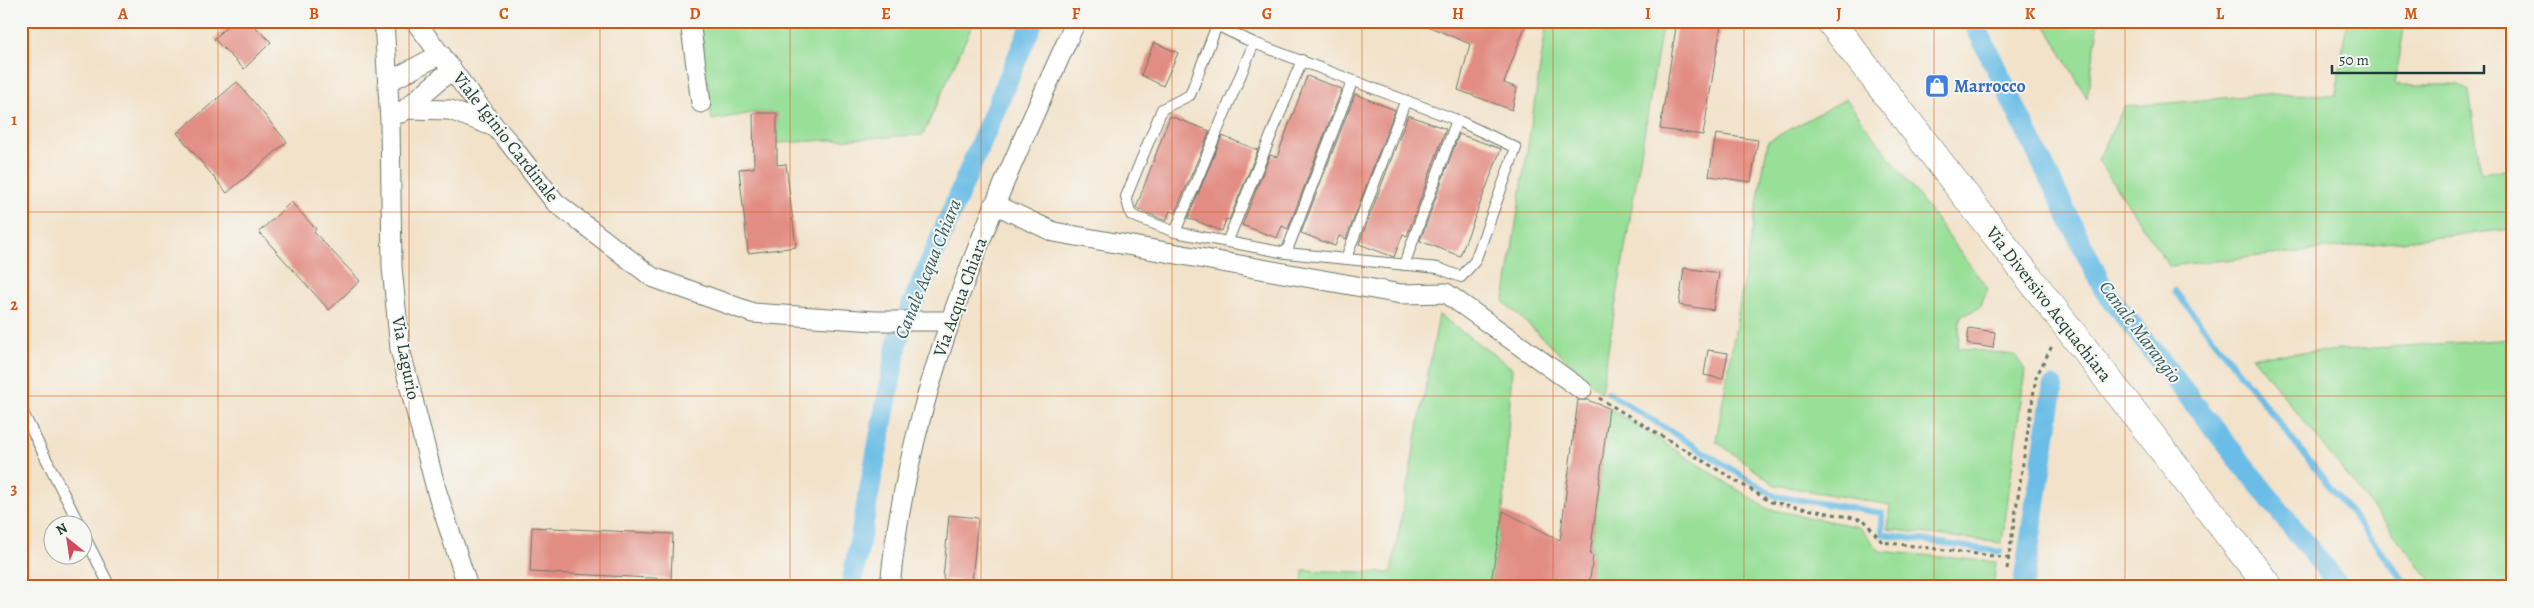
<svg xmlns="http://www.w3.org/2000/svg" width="2534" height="608" font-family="Alegreya,serif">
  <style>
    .green { fill: #98df98; stroke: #5c8e66 }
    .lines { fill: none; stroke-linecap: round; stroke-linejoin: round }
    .stream { stroke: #6bbde6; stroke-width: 6 }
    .canal { stroke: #6bbde6; stroke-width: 21 }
    .building { fill: #e28d83 }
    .lane-casing { stroke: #697768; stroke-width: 12 }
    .street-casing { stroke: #697768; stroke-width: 21 }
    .secondary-casing { stroke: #697768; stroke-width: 29 }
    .path { stroke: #697768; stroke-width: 3; stroke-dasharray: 4 4; stroke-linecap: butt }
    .lane { stroke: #fff; stroke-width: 10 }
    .street { stroke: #fff; stroke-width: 19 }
    .secondary { stroke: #fff; stroke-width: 28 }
    .grid { fill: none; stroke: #d45610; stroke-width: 1; stroke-opacity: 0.55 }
    .labels { text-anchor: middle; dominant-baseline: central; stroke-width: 4; stroke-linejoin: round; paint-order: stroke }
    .shop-label { font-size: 18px; font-weight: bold; fill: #366cbe; stroke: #f6f6f2; text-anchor: start }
    .street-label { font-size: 18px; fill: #1f3d34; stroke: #f6f6f2 }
    .water-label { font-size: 19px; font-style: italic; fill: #325d60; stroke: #f6f6f2 }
    .neatline { fill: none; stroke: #d45610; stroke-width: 2 }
    .grid-label { font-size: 16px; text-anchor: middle; font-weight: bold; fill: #d45610 }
  </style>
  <rect width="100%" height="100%" fill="#f6f6f2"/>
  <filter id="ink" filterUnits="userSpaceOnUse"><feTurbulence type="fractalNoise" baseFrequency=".02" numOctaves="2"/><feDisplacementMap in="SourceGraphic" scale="10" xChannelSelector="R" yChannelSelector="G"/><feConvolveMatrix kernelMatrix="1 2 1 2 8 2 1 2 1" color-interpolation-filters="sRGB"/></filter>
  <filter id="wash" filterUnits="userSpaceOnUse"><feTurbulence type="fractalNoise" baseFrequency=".0096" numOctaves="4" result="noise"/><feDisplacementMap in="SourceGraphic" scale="20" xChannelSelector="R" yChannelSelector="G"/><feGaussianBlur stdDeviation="1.12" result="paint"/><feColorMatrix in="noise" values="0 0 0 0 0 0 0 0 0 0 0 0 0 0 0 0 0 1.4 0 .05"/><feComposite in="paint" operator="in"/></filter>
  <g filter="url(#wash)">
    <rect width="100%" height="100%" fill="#f2e2c9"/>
    <path class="green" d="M699,21H974L923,135L777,143V113H753L712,120Z
      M1547,21H1663L1601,392L1504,302Z
      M2043,21H2099L2087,98Z
      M2347,21H2405L2395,85H2458L2469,91L2481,173L2513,169V229L2169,266L2098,160L2124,107L2268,94L2336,95Z
      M1846,99L1988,289L1979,308L1960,317L1958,348L2015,355L2025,370L2002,543L1887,529L1890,505L1775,485L1716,441L1768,141Z
      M1439,315L1512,368L1503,511L1490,587H1302L1303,570L1391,573Z
      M2513,339V587H2436L2252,356Z
      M1609,408L1768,509L1859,527L1880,551L1996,562L1993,587H1589L1593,556L1591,547Z"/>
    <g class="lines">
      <path class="stream" d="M2175,291L2409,587
        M1607,392L1775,496L1882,513V534L2000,552
        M2020,556L2028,557"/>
      <path class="canal" d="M1973,21L2104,290L2340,587
        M851,587L899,335L1033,21
        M2023,587L2053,387"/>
    </g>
    <g id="blocks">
      <path class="building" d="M232,21H249L271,42L244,69L214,39Z
        M1416,21H1511L1525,27L1504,83L1517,88L1512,110L1458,90L1470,44Z
        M1677,21L1721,26L1703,135L1660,129Z
        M1154,42L1178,53L1163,86L1141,75Z
        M1307,76L1342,89L1288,229L1282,226L1277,238L1242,225L1270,155L1277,157Z
        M237,82L287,142L227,193L177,133Z
        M1355,94L1395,110L1346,239L1339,236L1335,246L1301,233Z
        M753,113H777V165L786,164L796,247L748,253L739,169L754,168Z
        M1408,115L1446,129L1407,236L1403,234L1394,257L1359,244Z
        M1170,116L1210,131L1175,213L1170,211L1166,221L1136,208Z
        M1459,134L1501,149L1460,256L1420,241Z
        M1716,134L1758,140L1751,182L1709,176Z
        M1222,136L1258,150L1229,220L1226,219L1222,231L1188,218Z
        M291,202L316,229L314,232L360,281L329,310L259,232Z
        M1684,268L1719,273L1713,310L1679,305Z
        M1969,328L1995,332L1993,348L1967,344Z
        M1708,350L1728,353L1723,379L1704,375Z
        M1578,400H1587L1609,408L1590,555L1593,556L1589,587H1490L1503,511L1560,540Z
        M949,515L978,518L972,582L943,579Z
        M532,527L673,534L671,579L530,572Z"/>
    </g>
  </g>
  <g filter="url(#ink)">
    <use href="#blocks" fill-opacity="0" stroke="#697768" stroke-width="1"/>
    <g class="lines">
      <defs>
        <path id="lane" d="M1208,21L1254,43L1457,120L1516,148L1475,261L1461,277L1438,268L1286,253L1175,232L1131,215L1126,197L1162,109L1190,95L1217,25
          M1175,232L1254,43
          M1228,240L1302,60
          M1286,253L1352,82
          M1346,258L1405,102
          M1404,265L1457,120
          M21,409L80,526
          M82,531L110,587"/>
        <path id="street" d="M384,21L390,122L392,267L400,349L436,489L468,587
          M415,21L495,127L507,140L555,202L652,277L753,313L875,321H949
          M690,21L701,103
          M388,82L441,54
          M405,109L450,110L495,127
          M401,113L452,69
          M994,204L1054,232L1401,294L1446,293L1582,390
          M890,587C908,386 994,203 1076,21"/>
        <path id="secondary" d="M1830,21L2269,587"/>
      </defs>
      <use href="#lane" class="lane-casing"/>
      <use href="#street" class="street-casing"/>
      <use href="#secondary" class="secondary-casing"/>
      <path class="path" d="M1599,398L1771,502L1864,520L1882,542L2009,558
        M2007,569L2036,377L2052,346"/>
      <use href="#lane" class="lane"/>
      <use href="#street" class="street"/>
      <use href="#secondary" class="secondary"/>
    </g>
  </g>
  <path class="grid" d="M218,21V587M409,21V587M600,21V587M790,21V587M981,21V587M1172,21V587M1362,21V587M1553,21V587M1744,21V587M1934,21V587M2125,21V587M2316,21V587M21,212H2513M21,396H2513"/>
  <defs>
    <symbol id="shop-square" viewBox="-11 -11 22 22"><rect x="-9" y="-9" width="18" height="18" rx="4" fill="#3f7fe0" stroke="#f6f6f2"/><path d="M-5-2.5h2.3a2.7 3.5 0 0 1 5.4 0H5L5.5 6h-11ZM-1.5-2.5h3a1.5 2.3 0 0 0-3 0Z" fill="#fff"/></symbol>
  </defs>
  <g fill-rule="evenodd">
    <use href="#shop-square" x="1923" y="72" width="28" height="28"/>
  </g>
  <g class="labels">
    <g class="shop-label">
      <text x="1954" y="86">Marrocco</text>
    </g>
    <g class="street-label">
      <text transform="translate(506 137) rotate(52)">Viale Iginio Cardinale</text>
      <text transform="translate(960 297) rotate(-70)">Via Acqua Chiara</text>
      <text transform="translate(2049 304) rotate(52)">Via Diversivo Acquachiara</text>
      <text transform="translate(406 358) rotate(79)">Via Lagurio</text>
    </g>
    <g class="water-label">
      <text transform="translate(928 269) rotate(-68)">Canale Acqua Chiara</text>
      <text transform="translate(2140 332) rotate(53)">Canale Marangio</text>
    </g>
  </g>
  <rect width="2534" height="608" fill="none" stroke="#f6f6f2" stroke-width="55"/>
  <g transform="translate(68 540) rotate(330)"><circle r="24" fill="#f6f6f2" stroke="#a0aca6"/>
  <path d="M0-4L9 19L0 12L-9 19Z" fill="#d1495b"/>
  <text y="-8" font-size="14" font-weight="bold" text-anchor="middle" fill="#1f3d34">N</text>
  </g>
  <path d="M2332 65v8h152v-8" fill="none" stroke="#1f3d34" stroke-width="2.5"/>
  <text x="2339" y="65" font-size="15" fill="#1f3d34" stroke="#f6f6f2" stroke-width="4" paint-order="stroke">50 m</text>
  <rect x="28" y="28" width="2478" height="552" class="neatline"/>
  <g class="grid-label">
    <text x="123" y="19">A</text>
    <text x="314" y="19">B</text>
    <text x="504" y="19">C</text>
    <text x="695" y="19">D</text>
    <text x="886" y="19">E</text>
    <text x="1076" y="19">F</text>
    <text x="1267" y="19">G</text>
    <text x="1458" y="19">H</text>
    <text x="1648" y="19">I</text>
    <text x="1839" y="19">J</text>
    <text x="2030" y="19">K</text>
    <text x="2220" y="19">L</text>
    <text x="2411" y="19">M</text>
    <text x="14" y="125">1</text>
    <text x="14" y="310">2</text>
    <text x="14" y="494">3</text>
  </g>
</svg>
